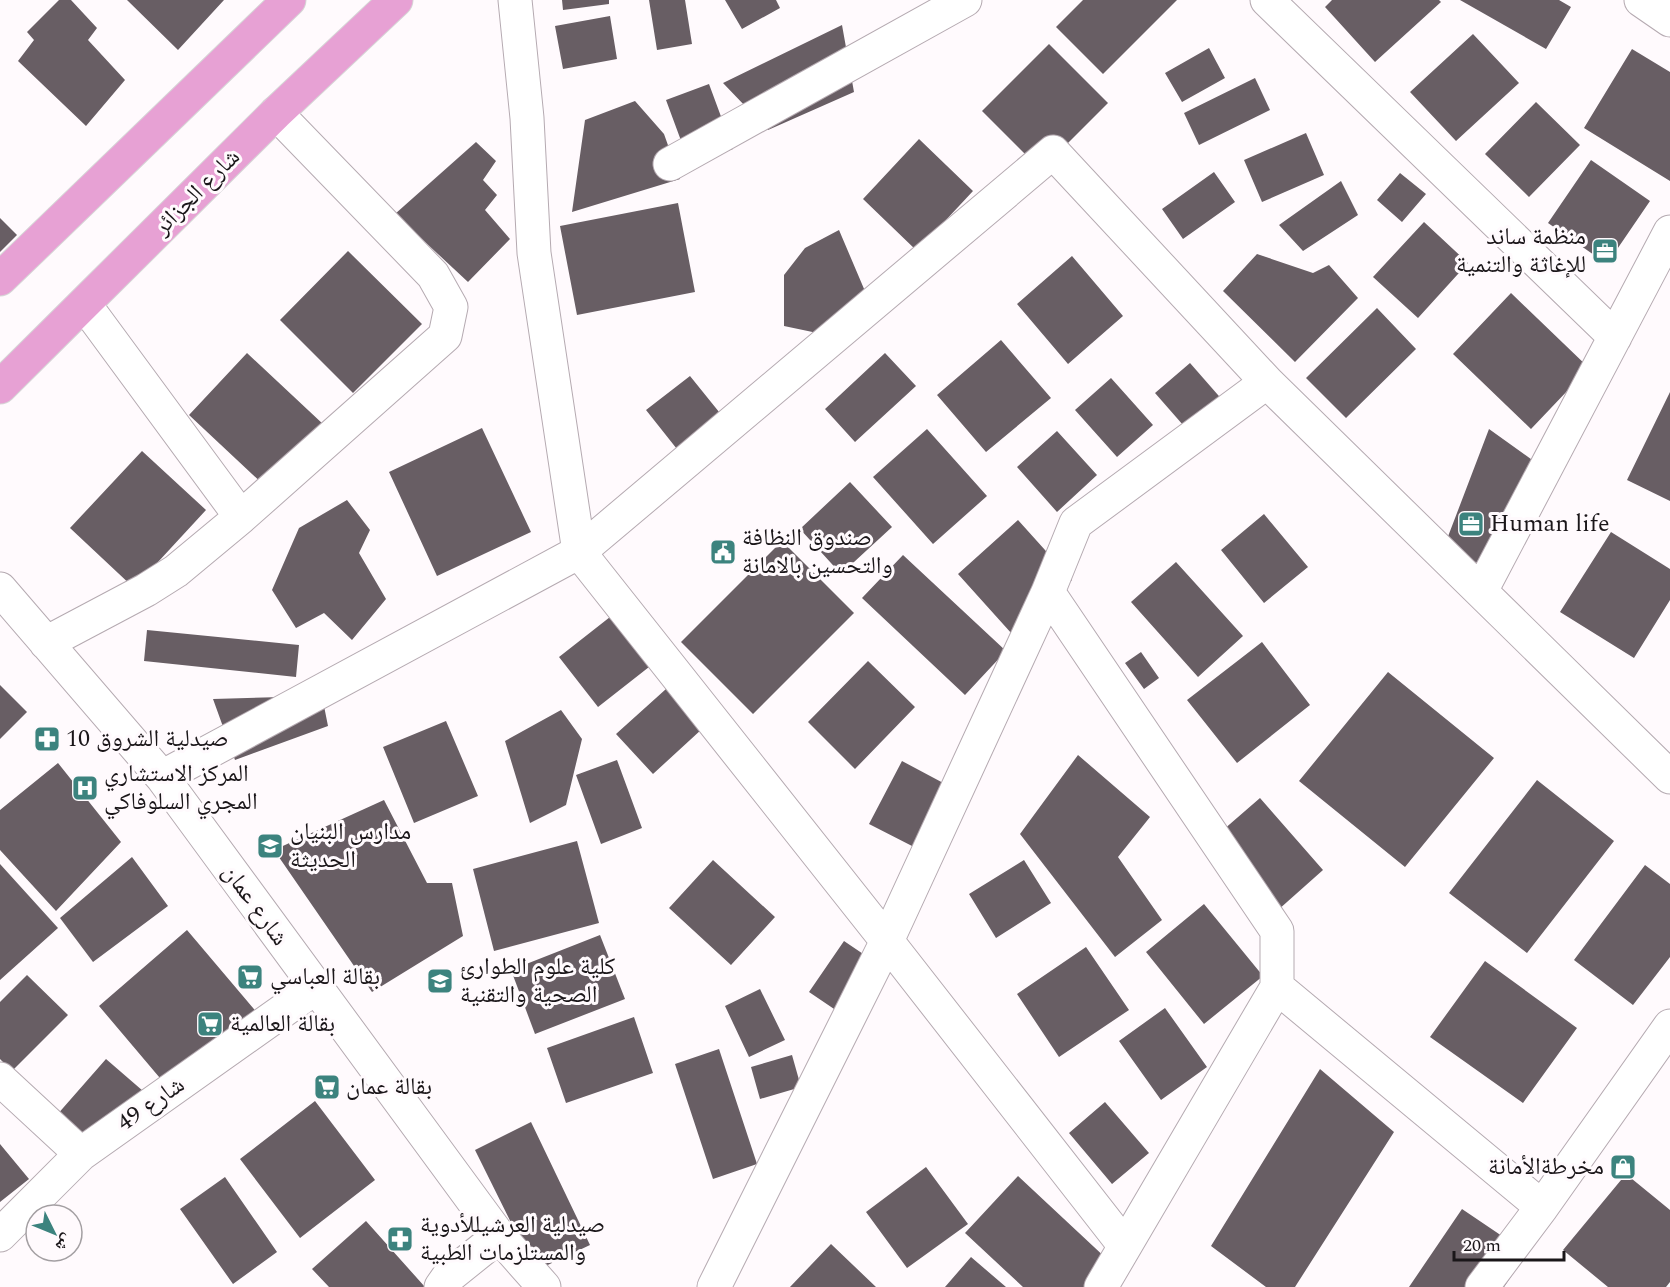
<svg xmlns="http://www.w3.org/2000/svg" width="1670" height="1287" font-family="Spectral,'Noto Naskh Arabic',serif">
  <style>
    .building { fill: #685e64 }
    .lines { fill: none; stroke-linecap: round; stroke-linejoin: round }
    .minor-casing { stroke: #b5aab1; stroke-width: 35 }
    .major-casing { stroke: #d6d5d6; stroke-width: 35 }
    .minor { stroke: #fff; stroke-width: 33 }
    .major { stroke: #e7a1d4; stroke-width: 33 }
    .labels { text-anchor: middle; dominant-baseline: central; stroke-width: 6; stroke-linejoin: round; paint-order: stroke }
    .street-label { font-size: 24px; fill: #1a1619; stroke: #fffafd }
    .poi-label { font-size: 24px; fill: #1a1619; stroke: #fffafd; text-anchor: start }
  </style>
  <rect width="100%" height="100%" fill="#fffafd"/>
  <path class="building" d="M59,0H71L97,28L88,40L125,80L86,126L18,61L34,40L27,32Z
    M127,0H224L178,50Z
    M562,0H609V4L563,10Z
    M649,0H685L692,44L657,50Z
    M725,0H776L780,8L742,29Z
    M1083,0H1177L1103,74L1056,27Z
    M1332,0H1439L1441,2L1375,62L1325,7Z
    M1460,0H1559L1571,7L1546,49Z
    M610,16L617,59L563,69L555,26Z
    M842,25L854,92L768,130L723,83Z
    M1473,34L1519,83L1456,141L1410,92Z
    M1049,44L1108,103L1041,170L982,111Z
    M1209,48L1225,78L1182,102L1165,73Z
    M1632,49L1670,72V181L1584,128Z
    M1255,78L1270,110L1199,145L1184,113Z
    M709,84L733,149L690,165L666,100Z
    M635,101L664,134L680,179L572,212L585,120Z
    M1536,102L1580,145L1529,197L1485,154Z
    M1306,133L1324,175L1262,202L1244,160Z
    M919,139L973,191L917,251L863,199Z
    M476,142L496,161L483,180L497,195L485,210L510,239L468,282L395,214Z
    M1591,160L1650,201L1607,264L1548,223Z
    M1214,172L1235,202L1183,239L1162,209Z
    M1400,173L1426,194L1402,222L1377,200Z
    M1341,181L1358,215L1303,251L1279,225Z
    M678,203L695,292L577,315L560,226Z
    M0,218L17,235L0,252Z
    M1424,222L1468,263L1418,318L1373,277Z
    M839,230L873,310L822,334L784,326V275L805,248Z
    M348,251L422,324L353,393L280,320Z
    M1257,254L1313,273L1329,265L1358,298L1295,362L1223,291Z
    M1072,256L1123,316L1068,364L1017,304Z
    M1511,293L1589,368L1531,429L1453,354Z
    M1377,308L1416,349L1346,418L1306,378Z
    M1001,340L1051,398L986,452L937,395Z
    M247,353L324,425L266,487L189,415Z
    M885,353L916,386L855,442L825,409Z
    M1190,363L1225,403L1190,433L1155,393Z
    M690,376L736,433L692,468L646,410Z
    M1111,378L1153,425L1117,457L1075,410Z
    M1670,392V501L1627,480Z
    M482,428L531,532L437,576L389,472Z
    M927,429L987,496L933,544L873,477Z
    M1489,429L1535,462L1507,577L1444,547Z
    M1057,431L1097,475L1057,512L1017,467Z
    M142,451L206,510L134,588L70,528Z
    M850,482L892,527L841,574L800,529Z
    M347,500L370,530L359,553L386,599L352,640L324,613L296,628L272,590L299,528Z
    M1264,514L1308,567L1264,603L1221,550Z
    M1018,520L1072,580L1012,634L958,574Z
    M1611,532L1670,569V600L1634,658L1560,612Z
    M782,541L854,613L753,714L681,642Z
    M903,555L1006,651L965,695L862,598Z
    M1176,562L1243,636L1198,677L1131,602Z
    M610,617L649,667L598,707L559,657Z
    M147,630L299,645L296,677L144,661Z
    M1262,642L1310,705L1237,763L1187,700Z
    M1141,652L1159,678L1144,689L1125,663Z
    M868,661L915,707L855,769L808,722Z
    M1388,672L1494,758L1405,867L1299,781Z
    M0,685L27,712L0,739Z
    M666,689L702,729L653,774L616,734Z
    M322,696L328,726L235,760L213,699Z
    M561,710L582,739L566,805L530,823L505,741Z
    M446,721L478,796L414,823L383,747Z
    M1078,755L1150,817L1118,857L1162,920L1115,957L1020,834Z
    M617,760L642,828L601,844L576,775Z
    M902,761L947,785L914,847L869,824Z
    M58,763L121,842L56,911L0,850V810Z
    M1537,780L1614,841L1527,953L1449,893Z
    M1260,798L1323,870L1278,910L1215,837Z
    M384,800L427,883H452L463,936L372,992L274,850Z
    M577,841L599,923L494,951L473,869Z
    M132,857L168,906L93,962L60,918Z
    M713,860L775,917L731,965L669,908Z
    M1024,860L1051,903L996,938L969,894Z
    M0,864L58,928L0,980Z
    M1645,865L1670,884V957L1633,1005L1574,960Z
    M1204,904L1263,976L1204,1024L1146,952Z
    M187,930L264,1021L176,1097L99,1006Z
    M600,935L625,999L535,1034L511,970Z
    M844,941L875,962L840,1013L809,992Z
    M1086,947L1129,1010L1059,1057L1017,994Z
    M1485,961L1577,1028L1523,1103L1430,1037Z
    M27,975L68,1015L12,1071L0,1059V1002Z
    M760,989L785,1040L749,1057L725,1006Z
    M1165,1008L1207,1067L1161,1100L1119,1041Z
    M634,1017L653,1073L566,1103L547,1048Z
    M719,1049L757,1164L713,1179L675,1064Z
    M792,1055L801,1087L760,1099L751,1067Z
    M106,1059L143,1091L92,1148L56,1116Z
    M1320,1069L1394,1132L1295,1287H1266L1211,1246Z
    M315,1101L375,1180L300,1238L240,1159Z
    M1105,1102L1149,1153L1112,1184L1069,1133Z
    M531,1122L590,1245L535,1271L475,1150Z
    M0,1144L29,1179L0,1202Z
    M926,1167L968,1224L907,1268L866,1212Z
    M1626,1174L1670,1210V1282L1666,1287H1608L1563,1250Z
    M1018,1176L1109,1261L1085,1287H1023L965,1233Z
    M225,1177L277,1252L233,1284L180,1209Z
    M1462,1209L1527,1253L1504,1287H1409Z
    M366,1221L425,1287H329L312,1269Z
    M831,1244L876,1287H790Z
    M971,1257L1006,1287H945Z"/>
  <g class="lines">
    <defs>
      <path id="minor" d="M515,0L527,118L534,253L579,552L887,941L1125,1246
        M1267,0L1615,337
        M1641,0L1670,20
        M670,164L965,0
        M85,305L241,517
        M0,589L162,777L499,1236L544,1287
        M1481,591L1670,232
        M1048,592L1277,931V987L1101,1287
        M46,643L146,590L176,571L241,517L445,336L451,307L433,275L276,113
        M162,777L579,552L1053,152L1267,382L1670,777
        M1277,987L1542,1207
        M0,1079L81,1154
        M0,1235L81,1154L315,988
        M441,1287L448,1277L499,1236
        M714,1287L887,941L1048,592L1076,523L1267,382
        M1482,1287L1542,1207L1670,1026"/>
      <path id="major" d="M0,279L289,0
        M0,387L276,113L396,0"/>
    </defs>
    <use href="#minor" class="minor-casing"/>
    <use href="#major" class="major-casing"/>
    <use href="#minor" class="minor"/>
    <use href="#major" class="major"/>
  </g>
  <defs>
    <symbol id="office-square" viewBox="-11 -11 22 22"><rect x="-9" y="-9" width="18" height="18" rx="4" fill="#3c837e" stroke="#fffafd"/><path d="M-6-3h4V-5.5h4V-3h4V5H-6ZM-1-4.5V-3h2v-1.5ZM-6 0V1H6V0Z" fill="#fff"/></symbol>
    <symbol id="civic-square" viewBox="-11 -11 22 22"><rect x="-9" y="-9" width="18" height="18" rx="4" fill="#3c837e" stroke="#fffafd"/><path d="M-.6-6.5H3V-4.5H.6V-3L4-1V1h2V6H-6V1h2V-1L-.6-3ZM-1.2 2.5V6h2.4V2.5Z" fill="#fff"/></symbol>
    <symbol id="pharmacy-square" viewBox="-11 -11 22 22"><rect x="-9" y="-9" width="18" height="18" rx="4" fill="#3c837e" stroke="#fffafd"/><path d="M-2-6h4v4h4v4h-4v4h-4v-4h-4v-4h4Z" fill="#fff"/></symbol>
    <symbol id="hospital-square" viewBox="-11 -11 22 22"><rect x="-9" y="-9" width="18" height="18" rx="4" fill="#3c837e" stroke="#fffafd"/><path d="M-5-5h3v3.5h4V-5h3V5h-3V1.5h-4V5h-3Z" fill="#fff"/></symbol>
    <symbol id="school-square" viewBox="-11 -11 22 22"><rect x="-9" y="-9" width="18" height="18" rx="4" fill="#3c837e" stroke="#fffafd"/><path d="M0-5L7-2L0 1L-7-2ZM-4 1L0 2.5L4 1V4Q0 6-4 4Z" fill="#fff"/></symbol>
    <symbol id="supermarket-square" viewBox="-11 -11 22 22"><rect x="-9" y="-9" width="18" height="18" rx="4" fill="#3c837e" stroke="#fffafd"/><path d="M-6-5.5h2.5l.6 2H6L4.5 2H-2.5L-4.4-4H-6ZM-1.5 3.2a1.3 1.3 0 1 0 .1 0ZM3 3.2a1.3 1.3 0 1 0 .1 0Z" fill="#fff"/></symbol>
    <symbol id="university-square" viewBox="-11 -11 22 22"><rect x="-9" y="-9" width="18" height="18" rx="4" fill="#3c837e" stroke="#fffafd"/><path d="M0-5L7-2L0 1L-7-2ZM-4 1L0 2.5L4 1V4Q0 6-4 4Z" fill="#fff"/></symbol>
    <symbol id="shop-square" viewBox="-11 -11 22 22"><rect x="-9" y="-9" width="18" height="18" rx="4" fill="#3c837e" stroke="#fffafd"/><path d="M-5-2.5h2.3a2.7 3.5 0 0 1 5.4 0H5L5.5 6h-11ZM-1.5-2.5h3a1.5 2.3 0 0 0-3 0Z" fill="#fff"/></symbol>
  </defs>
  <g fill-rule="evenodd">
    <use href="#office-square" x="1590" y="236" width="30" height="30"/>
    <use href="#office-square" x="1456" y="509" width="30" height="30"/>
    <use href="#civic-square" x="708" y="537" width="30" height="30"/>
    <use href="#pharmacy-square" x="32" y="724" width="30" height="30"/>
    <use href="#hospital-square" x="70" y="773" width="30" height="30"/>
    <use href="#school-square" x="255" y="831" width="30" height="30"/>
    <use href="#supermarket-square" x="235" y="962" width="30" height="30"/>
    <use href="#university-square" x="425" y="966" width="30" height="30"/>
    <use href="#supermarket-square" x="195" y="1009" width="30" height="30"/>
    <use href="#supermarket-square" x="312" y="1072" width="30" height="30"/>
    <use href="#shop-square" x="1608" y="1152" width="30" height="30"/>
    <use href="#pharmacy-square" x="385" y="1224" width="30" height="30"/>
  </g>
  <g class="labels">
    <g class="street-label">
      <text transform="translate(197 192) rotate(-45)">شارع الجزائر</text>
      <text transform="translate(255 905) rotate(54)">شارع عمان</text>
      <text transform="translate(151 1104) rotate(-35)">شارع 49</text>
    </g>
    <g class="poi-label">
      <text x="1586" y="237" text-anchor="end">منظمة ساند<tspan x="1586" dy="28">للإغاثة والتنمية</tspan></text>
      <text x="1490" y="524">Human life</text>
      <text x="742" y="538">صندوق النظافة<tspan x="742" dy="28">والتحسين بالامانة</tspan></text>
      <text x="66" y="739">صيدلية الشروق 10</text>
      <text x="104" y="774">المركز الاستشاري<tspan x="104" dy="28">المجري السلوفاكي</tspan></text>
      <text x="290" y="832">مدارس البنيان<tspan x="290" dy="28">الحديثة</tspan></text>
      <text x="460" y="967">كلية علوم الطوارئ<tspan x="460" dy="28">الصحية والتقنية</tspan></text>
      <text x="270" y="977">بقالة العباسي</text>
      <text x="230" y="1024">بقالة العالمية</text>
      <text x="346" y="1087">بقالة عمان</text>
      <text x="1604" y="1167" text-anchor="end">مخرطةالأمانة</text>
      <text x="420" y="1225">صيدلية العرشيللأدوية<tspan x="420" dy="28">والمستلزمات الطبية</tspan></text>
    </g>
  </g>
  <g transform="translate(54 1233) rotate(133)"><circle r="28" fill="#fffafd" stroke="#a39fa2" stroke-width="1.5"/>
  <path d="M0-4.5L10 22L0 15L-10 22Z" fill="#3c837e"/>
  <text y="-9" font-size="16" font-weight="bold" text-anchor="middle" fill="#1a1619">ش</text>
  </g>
  <path d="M1454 1251v9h110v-9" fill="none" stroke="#1a1619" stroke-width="3"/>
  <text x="1463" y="1251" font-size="18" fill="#1a1619" stroke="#fffafd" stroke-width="4.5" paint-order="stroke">20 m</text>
</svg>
